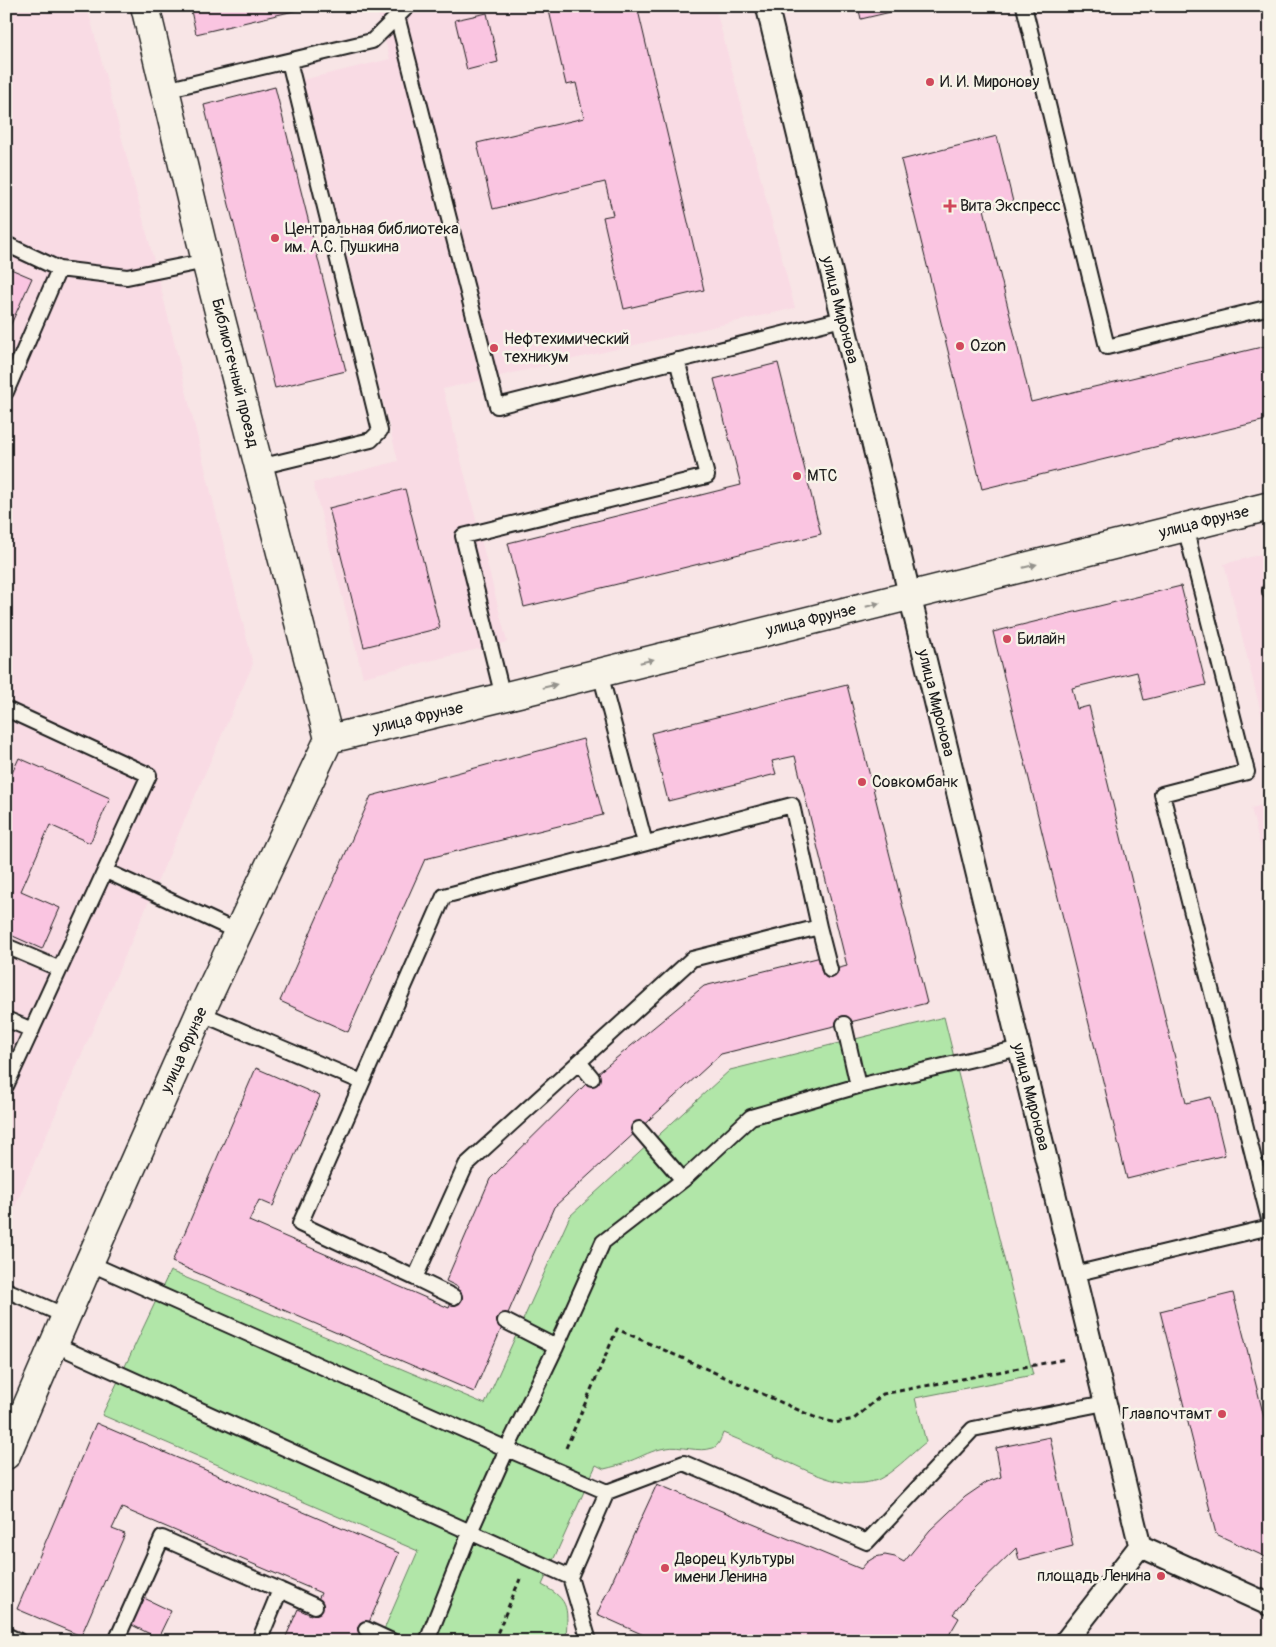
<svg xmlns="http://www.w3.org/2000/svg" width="1276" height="1647" font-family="Pangolin,sans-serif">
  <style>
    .built { fill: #f9dbe4 }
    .green { fill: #b1e6a8; stroke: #668162 }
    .building { fill: #fac5e1; stroke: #1c1c1c }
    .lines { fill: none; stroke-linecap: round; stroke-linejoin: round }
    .service-casing { stroke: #1c1c1c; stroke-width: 18 }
    .pedestrian-casing { stroke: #1c1c1c; stroke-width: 25 }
    .minor-casing { stroke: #1c1c1c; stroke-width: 31 }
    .path { stroke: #1c1c1c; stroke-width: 3; stroke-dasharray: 5 4; stroke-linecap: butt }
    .service { stroke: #f7f3e8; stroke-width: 14 }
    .pedestrian { stroke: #f7f3e8; stroke-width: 21 }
    .minor { stroke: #f7f3e8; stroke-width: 28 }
    .oneway { fill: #94928c }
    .poi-dot { fill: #d1495b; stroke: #f7f3e8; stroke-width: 2 }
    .labels { text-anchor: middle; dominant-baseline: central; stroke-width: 5; stroke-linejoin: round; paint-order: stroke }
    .poi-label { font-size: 16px; fill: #1c1c1c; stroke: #f7f3e8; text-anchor: start }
    .street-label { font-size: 16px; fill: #1c1c1c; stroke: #f7f3e8 }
  </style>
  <rect width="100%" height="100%" fill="#f8e5e6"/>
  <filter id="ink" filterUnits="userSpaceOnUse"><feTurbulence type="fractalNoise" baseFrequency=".02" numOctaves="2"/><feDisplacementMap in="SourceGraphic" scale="10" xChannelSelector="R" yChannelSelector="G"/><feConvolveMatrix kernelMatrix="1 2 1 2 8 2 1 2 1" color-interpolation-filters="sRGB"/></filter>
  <g filter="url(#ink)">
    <path class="built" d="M6,6H87L157,272L253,664L6,1227Z
      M376,6H715L795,308L443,389L507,642L363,677L313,483L398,461L302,80L390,59Z
      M1270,552V749L1224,564Z
      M1270,803V885L1251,808Z"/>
    <path class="green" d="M944,1017L1033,1375L915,1398L926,1442C914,1451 888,1478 874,1481C841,1490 809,1471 779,1458C761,1449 742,1441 723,1433C721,1438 719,1446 713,1448C698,1453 681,1445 666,1448C652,1450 643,1456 630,1461C622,1465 612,1467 604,1469L596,1465L542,1585C572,1601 567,1610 566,1641H379L418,1551L102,1415L170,1271L485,1404L570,1216L730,1070Z"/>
    <path class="building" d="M190,6H315L196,34Z
      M548,6H637L704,290L624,309L603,217L613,215L605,182L493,209L477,143L584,118L576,83L566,85Z
      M858,6H916L861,19Z
      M487,13L498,62L467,70L455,20Z
      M275,87L346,371L275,388L204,105Z
      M997,136L1013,202L984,209L1031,402L1270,345V419L982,489L901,160Z
      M6,267L32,278L6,335Z
      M778,363L821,534L524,607L508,543L741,485L714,379Z
      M405,489L440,628L364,647L329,508Z
      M1181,586L1206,685L1144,700L1137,672L1072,688L1077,709L1089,706L1186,1103L1211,1097L1225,1155L1127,1179L993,632Z
      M847,685L927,1003L721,1054L554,1207L474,1392L172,1262L256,1068L320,1096L273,1206L259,1200L249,1221L449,1308L458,1287L446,1281L490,1179L592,1078L704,986L821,957L824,972L847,966L795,756L772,761L776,774L668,801L651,733Z
      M583,739L603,815L425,859L348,1032L280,1001L371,796Z
      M19,758L110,798L90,843L50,825L21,891L60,908L42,949L6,933V786Z
      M1233,1293L1270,1441V1559L1216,1534L1160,1311Z
      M96,1423L399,1553L361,1641H284L298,1609L311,1615L321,1593L122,1508L112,1529L125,1534L81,1636L17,1609Z
      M1050,1437L1073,1546L1019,1560L1016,1548L970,1593L953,1614L959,1618L949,1635L959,1639L958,1641H657L597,1614L657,1484L861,1569L867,1562L875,1557L885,1555L895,1557L904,1562L930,1530L965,1497L987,1482L1001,1477L996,1448Z
      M142,1597L171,1611L158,1638L130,1624Z"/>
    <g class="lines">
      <defs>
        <path id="service" d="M1024,6L1107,347L1270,307
          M397,16L497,406L842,319
          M165,90L372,41L408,6
          M6,244L59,269L127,277L206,261
          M6,392L59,269
          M259,467L371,440L380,431L289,61
          M1185,527L1247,772L1162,794L1270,1223
          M1270,590V592
          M600,673L645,843
          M503,697L463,536L707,476L677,360
          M6,709L149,775L6,1086
          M792,805L819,927L692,959L466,1165L415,1278L300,1224L444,896Z
          M106,871L238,932
          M819,927L830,970
          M6,946L60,969
          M200,1013L362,1082
          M6,1019L32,1030
          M844,1024L858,1086
          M579,1062L592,1078
          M639,1129L683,1180
          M89,1263L507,1449L556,1347L603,1242L683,1180L751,1117L858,1086L1020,1048
          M1074,1274L1270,1227
          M415,1278L454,1297
          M6,1290L66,1316
          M505,1321L556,1347
          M54,1344L470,1532L427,1641
          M507,1449L607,1492L570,1577L470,1532Z
          M607,1492L684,1463L867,1542L973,1429L1105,1403
          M570,1577L589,1641
          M280,1590L315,1606
          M366,1629L392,1641
          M6,1635L19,1641
          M116,1641L162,1538L280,1590L259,1641"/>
        <path id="pedestrian" d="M767,6L1140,1546
          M1066,1641L1140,1546L1270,1605"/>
        <path id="minor" d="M145,6L206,261L329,739
          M329,739L503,697L1270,506
          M6,1455L89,1263L200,1013L329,739"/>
      </defs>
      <use href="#service" class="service-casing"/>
      <use href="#pedestrian" class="pedestrian-casing"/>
      <use href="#minor" class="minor-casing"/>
      <path class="path" d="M566,1448L617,1329L814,1417L835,1423L854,1419L883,1394L1066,1359
        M494,1641L520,1579"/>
      <use href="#service" class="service"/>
      <use href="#pedestrian" class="pedestrian"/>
      <use href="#minor" class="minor"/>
    </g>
    <defs><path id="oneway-solid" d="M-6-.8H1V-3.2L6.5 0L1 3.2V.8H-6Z" transform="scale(1.25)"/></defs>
    <g class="oneway">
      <use href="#oneway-solid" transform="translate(1030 566) rotate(-14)"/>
      <use href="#oneway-solid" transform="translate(873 605) rotate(-14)"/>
      <use href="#oneway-solid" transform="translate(647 661) rotate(-14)"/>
      <use href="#oneway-solid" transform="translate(550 686) rotate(-14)"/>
    </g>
  </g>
  <g class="poi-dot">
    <circle cx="930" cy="82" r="5"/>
    <path d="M947.5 198.5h5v5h5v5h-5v5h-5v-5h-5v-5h5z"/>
    <circle cx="275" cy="238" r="5"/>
    <circle cx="960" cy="346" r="5"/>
    <circle cx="494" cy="348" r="5"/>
    <circle cx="797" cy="476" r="5"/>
    <circle cx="1007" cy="639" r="5"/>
    <circle cx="862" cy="782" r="5"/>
    <circle cx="1222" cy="1414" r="5"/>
    <circle cx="665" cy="1568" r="5"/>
    <circle cx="1161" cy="1576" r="5"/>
  </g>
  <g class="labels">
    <g class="poi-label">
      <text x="940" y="82">И. И. Миронову</text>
      <text x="960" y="206">Вита Экспресс</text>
      <text x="285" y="229">Центральная библиотека<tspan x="285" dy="18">им. А.С. Пушкина</tspan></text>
      <text x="504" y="339">Нефтехимический<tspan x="504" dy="18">техникум</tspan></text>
      <text x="970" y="346">Ozon</text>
      <text x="807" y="476">МТС</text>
      <text x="1017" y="639">Билайн</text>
      <text x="872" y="782">Совкомбанк</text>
      <text x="1212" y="1414" text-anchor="end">Главпочтамт</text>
      <text x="675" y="1559">Дворец Культуры<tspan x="675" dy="18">имени Ленина</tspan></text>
      <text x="1151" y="1576" text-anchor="end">площадь Ленина</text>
    </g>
    <g class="street-label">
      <text transform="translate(840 310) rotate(76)">улица Миронова</text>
      <text transform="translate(235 373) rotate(76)">Библиотечный проезд</text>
      <text transform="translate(1204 522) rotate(-14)">улица Фрунзе</text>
      <text transform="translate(811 620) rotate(-14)">улица Фрунзе</text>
      <text transform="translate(936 703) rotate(76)">улица Миронова</text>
      <text transform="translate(418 718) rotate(-13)">улица Фрунзе</text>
      <text transform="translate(184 1050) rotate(-66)">улица Фрунзе</text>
      <text transform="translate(1031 1097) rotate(76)">улица Миронова</text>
    </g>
  </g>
  <rect width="1276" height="1647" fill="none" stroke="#f7f3e8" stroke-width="25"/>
  <rect x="12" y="12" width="1251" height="1622" fill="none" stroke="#1c1c1c" stroke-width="2" filter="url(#ink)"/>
</svg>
